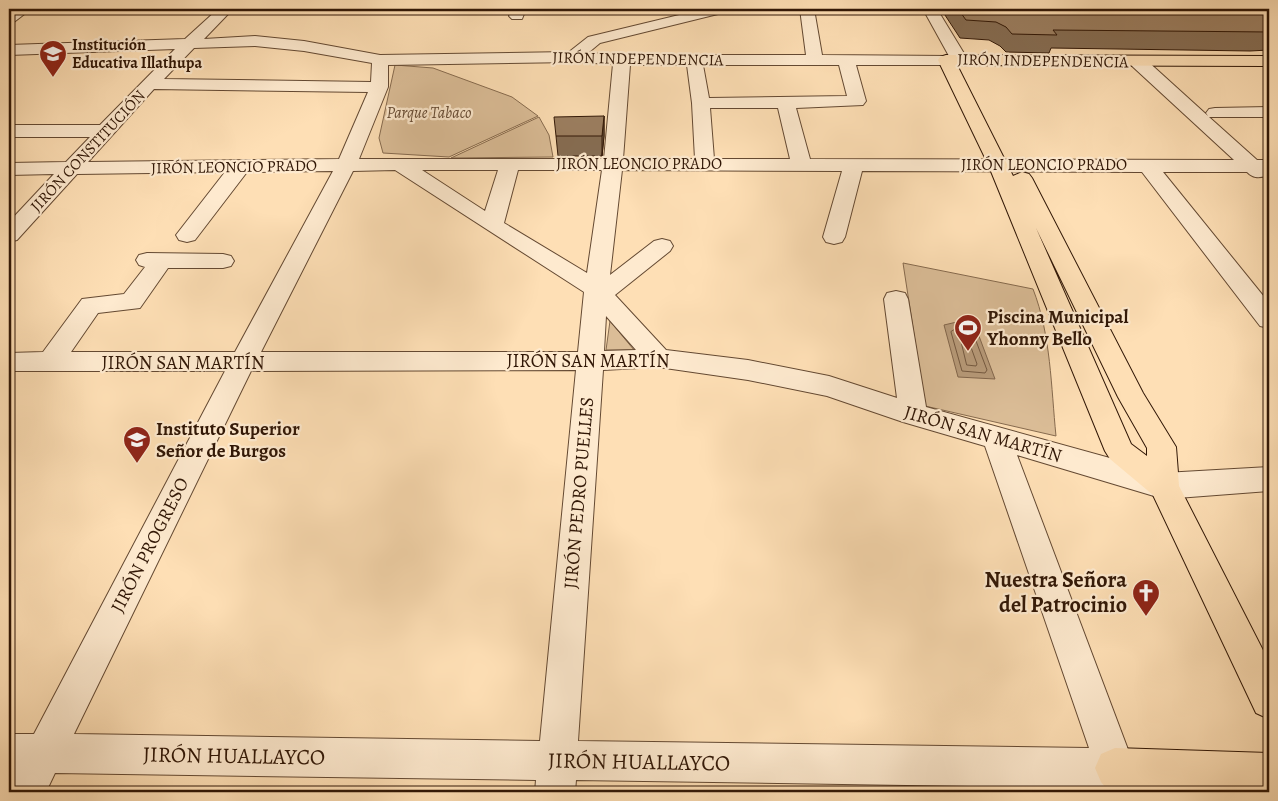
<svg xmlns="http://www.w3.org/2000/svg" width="1278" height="801" font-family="Alegreya,serif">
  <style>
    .green { fill: #dbbd97; stroke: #866a4e }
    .water { fill: #b89b7a; stroke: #82664c }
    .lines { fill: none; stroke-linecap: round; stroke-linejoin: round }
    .shore { stroke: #745940; stroke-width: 1 }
    .minor-casing { stroke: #644932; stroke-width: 2 }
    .major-casing { stroke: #311706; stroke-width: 2 }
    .minor { fill: #feeacf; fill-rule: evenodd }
    .major { fill: #fedfb5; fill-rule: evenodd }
    .wall { fill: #866d53; stroke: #311706 }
    .shaded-wall { fill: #6d5944; stroke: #311706 }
    .building { fill: #9c7f61; stroke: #311706 }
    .labels { text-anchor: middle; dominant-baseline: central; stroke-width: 4.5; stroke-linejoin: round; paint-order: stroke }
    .far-poi-label { font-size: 16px; font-weight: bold; fill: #311706; stroke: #feeacf; text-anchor: start }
    .far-street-label { font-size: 16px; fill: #311706; stroke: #feeacf }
    .far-park-label { font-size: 16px; font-style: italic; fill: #644932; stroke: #feeacf }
    .poi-label { font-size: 19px; font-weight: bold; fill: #311706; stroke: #feeacf; text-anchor: start }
    .street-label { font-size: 19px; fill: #311706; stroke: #feeacf }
    .near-poi-label { font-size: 22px; font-weight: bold; fill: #311706; stroke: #feeacf; text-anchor: end }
    .near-street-label { font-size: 22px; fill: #311706; stroke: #feeacf }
  </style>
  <rect width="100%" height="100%" fill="#fedfb5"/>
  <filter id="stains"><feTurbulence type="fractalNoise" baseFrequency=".004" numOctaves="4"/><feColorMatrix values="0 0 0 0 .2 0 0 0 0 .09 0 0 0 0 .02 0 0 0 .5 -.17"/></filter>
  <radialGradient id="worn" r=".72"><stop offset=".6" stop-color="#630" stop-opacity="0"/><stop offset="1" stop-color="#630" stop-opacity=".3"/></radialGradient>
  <path class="green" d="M395,65L433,68L512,97L538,116L449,157L383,153L379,138Z
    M539,117L549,135L553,157L451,158Z
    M903,263L1033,289C1051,335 1051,387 1056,436L925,406Z
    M610,321L634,350H606Z"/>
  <path class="water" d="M961,321L967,324L968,327L976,328L995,379L958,377L944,325Z"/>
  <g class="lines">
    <path class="shore" d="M960,326L973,333L987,370L985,373L962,371L951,332Z
      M960,336L968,339L977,364L976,366L967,365Z"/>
    <defs>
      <path id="minor" d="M14,9H31L14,22L9,23V12Z
        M218,9H230L231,11L204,39L255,36L304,41L380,55L569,52L588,37L704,9H728L726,12L600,43L588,53L622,55H806L800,9H814L822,55L949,56L923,9H937L968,60L966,63L960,65L953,62L946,65H856L866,101L863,105L796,108L810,159L1234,160L1132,66L1130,62L1132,58H1144L1208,116L1206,113L1209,109L1215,108L1269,107V117H1209L1257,160H1269V172L1266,176C1258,178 1253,178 1247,172H1163L1269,303V328L1260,326L1142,172L862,171L845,237L842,242L834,244L826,242L823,237L842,171L622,170L610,275L654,241L662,239L670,241L673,246L670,251L615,295L666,350L748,360L829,376L897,398L884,299L887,293L896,291L905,293L908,299L926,407L1164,473L1269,467V491L1164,499L1017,455L1144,792H1104L1102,788L576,780L575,792H535L536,780L55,773L46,792H9V783L14,773L9,772V734H34L225,371H9V353L43,352L82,299L124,294L145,267L139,265L136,260L139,255L147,253L223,254L231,256L234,261L231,266L223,268H168L140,308L98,313L71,352H235L333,171L247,172L195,240L187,242L179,240L176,235L225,172L77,174L17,240L9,242V222L54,174L9,175V163L66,162L90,137H9V125H100L175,49L9,55V45L185,39ZM255,46L304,51L372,63L371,82L164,79L194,48ZM573,62L613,64L604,159H359L388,87V65ZM630,65H687L692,103L695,159H623ZM703,65H839L847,96L709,98ZM154,89L368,92L339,159L88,162ZM710,108H778L790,159H714ZM395,170L584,292L578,352H261L353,171ZM422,170H498L485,211ZM518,170H602L587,273L504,223ZM606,316L636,350L604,351ZM658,367L748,380L827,396L903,422L985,446L1089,748L578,741L603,370ZM576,370L540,741L74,734L251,371Z
        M512,9H526L522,19H512L509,16Z"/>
      <path id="major" d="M946,55L1269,56V66L957,65L1013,176L1022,172L1029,174L1032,178L1143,393L1176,447L1179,486L1269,662V719L1256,713L1153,495L1110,459L1105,451L988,164L938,60L940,57ZM1036,228L1118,397L1147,448V456L1131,444Z
        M1115,748L1269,753V792L1154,789L1155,792H1109L1101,782L1095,768L1101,754Z"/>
    </defs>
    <use href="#minor" class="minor-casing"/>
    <use href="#major" class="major-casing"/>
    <use href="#minor" class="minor"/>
    <use href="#major" class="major"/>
  </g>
  <path class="wall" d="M941,9H1269V50L1250,51L1051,48L1049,53L1006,52L1000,46L989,40L960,38Z
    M604,116V136L602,156H558L556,136Z"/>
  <path class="shaded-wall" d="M604,116V136L602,156V136Z"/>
  <path class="building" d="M958,9H1269V32L1053,30L1057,35L1012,34L1006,27L996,22L966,20Z
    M604,116L602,136H556L554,117Z"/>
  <defs>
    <symbol id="school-pin" viewBox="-11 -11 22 30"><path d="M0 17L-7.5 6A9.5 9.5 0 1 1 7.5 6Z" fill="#8f2418" stroke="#feeacf"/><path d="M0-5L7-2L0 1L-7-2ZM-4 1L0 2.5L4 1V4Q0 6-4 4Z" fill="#fff"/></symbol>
    <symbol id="stadium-pin" viewBox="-11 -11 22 30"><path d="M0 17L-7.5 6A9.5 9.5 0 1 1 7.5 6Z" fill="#8f2418" stroke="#feeacf"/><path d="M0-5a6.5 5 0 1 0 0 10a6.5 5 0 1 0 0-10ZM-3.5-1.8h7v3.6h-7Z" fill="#fff"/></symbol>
    <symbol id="university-pin" viewBox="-11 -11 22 30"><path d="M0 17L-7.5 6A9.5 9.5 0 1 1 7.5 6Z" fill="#8f2418" stroke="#feeacf"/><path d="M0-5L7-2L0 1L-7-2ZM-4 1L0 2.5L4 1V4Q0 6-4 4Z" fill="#fff"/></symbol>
    <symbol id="church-pin" viewBox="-11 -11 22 30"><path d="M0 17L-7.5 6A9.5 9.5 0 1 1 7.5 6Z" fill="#8f2418" stroke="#feeacf"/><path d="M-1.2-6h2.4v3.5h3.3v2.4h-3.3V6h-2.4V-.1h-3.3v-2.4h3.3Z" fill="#fff"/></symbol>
  </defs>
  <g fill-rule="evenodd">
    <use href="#school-pin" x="37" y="38" width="32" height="43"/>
    <use href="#stadium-pin" x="952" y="312" width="32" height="43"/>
    <use href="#university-pin" x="121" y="424" width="32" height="43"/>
    <use href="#church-pin" x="1130" y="577" width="32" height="43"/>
  </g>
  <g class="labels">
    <g class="far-poi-label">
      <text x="72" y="45">Institución<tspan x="72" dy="18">Educativa Illathupa</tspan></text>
    </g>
    <g class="far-street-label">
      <text transform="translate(638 59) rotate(1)">JIRÓN INDEPENDENCIA</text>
      <text transform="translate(1043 61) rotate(1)">JIRÓN INDEPENDENCIA</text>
      <text transform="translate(88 151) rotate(-47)">JIRÓN CONSTITUCIÓN</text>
      <text x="639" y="164">JIRÓN LEONCIO PRADO</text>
      <text x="1044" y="165">JIRÓN LEONCIO PRADO</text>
      <text transform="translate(234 167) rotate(-1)">JIRÓN LEONCIO PRADO</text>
    </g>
    <g class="far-park-label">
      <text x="429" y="113">Parque Tabaco</text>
    </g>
    <g class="poi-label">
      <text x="987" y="317">Piscina Municipal<tspan x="987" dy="22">Yhonny Bello</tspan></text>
      <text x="156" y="429">Instituto Superior<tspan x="156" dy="22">Señor de Burgos</tspan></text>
    </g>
    <g class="street-label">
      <text x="588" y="361">JIRÓN SAN MARTÍN</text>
      <text x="183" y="363">JIRÓN SAN MARTÍN</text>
      <text transform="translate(983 434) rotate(16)">JIRÓN SAN MARTÍN</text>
      <text transform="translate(579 493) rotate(-85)">JIRÓN PEDRO PUELLES</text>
      <text transform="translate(150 545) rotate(-63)">JIRÓN PROGRESO</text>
    </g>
    <g class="near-poi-label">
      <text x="1127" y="580">Nuestra Señora<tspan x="1127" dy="25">del Patrocinio</tspan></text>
    </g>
    <g class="near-street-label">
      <text transform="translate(234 756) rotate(1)">JIRÓN HUALLAYCO</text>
      <text transform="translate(639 762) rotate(1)">JIRÓN HUALLAYCO</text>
    </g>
  </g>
  <rect width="1278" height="801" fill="none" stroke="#fedfb5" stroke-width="30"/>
  <rect x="10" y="10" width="1258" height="781" fill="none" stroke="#311706" stroke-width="2.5"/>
  <rect x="15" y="15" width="1248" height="771" fill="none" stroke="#311706"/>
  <rect width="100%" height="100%" filter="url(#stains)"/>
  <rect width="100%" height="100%" fill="url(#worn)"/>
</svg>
